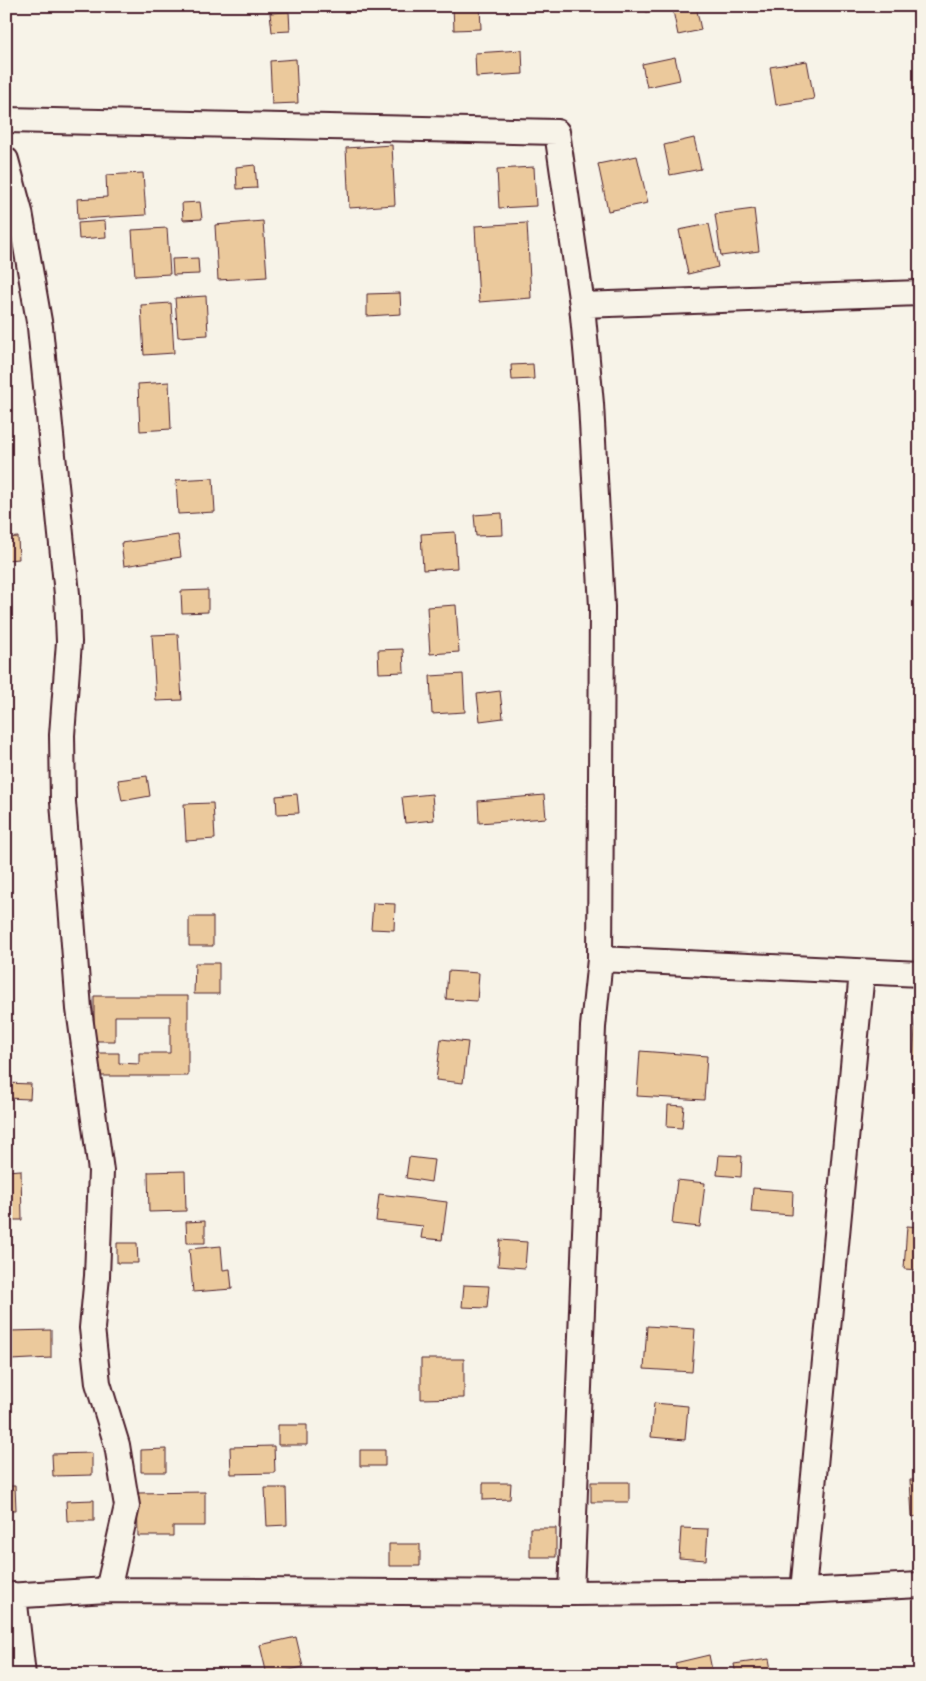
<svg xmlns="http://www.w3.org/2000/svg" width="926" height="1681" font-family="'Patrick Hand',sans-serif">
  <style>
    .building { fill: #ebc99c; stroke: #4a1f2b }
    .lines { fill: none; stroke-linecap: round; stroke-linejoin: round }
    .minor-casing { stroke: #4a1f2b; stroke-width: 28 }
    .minor { stroke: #f7f3e8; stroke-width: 24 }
  </style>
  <rect width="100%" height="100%" fill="#f7f3e8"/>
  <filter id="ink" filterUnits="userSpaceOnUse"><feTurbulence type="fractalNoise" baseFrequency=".02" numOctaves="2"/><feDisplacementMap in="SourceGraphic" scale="10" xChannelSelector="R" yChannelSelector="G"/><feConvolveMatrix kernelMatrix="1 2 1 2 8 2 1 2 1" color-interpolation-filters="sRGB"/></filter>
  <g filter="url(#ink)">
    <path class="building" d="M453,6H480L481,29L454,30Z
      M645,6H667V9L646,12Z
      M672,6H696L701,30L678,35Z
      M289,12L290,31L272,32L270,13Z
      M522,50L523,74L476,77L475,53Z
      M675,57L680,80L647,87L642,64Z
      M296,59L298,103L272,104L270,61Z
      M807,61L814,99L776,105L770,67Z
      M694,138L701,169L670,175L664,145Z
      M392,145L395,205L349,208L346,148Z
      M637,156L648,203L608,211L598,164Z
      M255,165L257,188L237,189L236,167Z
      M534,167L536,206L499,208L497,169Z
      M143,173L146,215L78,219L77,199L107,197L106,175Z
      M200,202L202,219L183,220L182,203Z
      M754,209L759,251L721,256L715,214Z
      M105,221L106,237L79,239L78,223Z
      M263,221L267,277L218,280L215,225Z
      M527,223L531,298L479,302L475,226Z
      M709,224L718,267L688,274L679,230Z
      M167,228L170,274L135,276L132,230Z
      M198,258L199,274L173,275L172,259Z
      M400,293L401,314L367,316V294Z
      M206,296L208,335L178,337L175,298Z
      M171,303L174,353L144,355L141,305Z
      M533,364L534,379L512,380L511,365Z
      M169,382L171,429L140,431L138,384Z
      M213,478L215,512L178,514L176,480Z
      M502,513L503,535L476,536L474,515Z
      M455,532L457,568L423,570L421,534Z
      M178,535L181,557L124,566L121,543Z
      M18,537L19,559L6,560V538Z
      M208,590V612L182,613L181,591Z
      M456,605L459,652L430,654L427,607Z
      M178,634L182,700L156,701L152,635Z
      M403,649L404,672L379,673L378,650Z
      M463,674L465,712L432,714L430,676Z
      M500,691L503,718L480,721L477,694Z
      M147,776L150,796L122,801L118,780Z
      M297,794L299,813L277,814L276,796Z
      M432,794L434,820L405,823L402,797Z
      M544,795L546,818L479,823L478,801Z
      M213,803L215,839L186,841L184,804Z
      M373,903L395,904L394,930L371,929Z
      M189,917H213V946H189Z
      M195,963H219V994H194Z
      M448,971L479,973L477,1001L446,999Z
      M94,996H188V1076H93V1053H119V1063L139,1064V1053H170V1016H115V1041H94Z
      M916,1006H920V1067H913Z
      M441,1039L468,1042L463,1083L436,1080Z
      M640,1051L707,1056L704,1100L637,1096Z
      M6,1083L31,1084L30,1099L6,1098Z
      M668,1105L684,1106L682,1128L667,1127Z
      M719,1155L742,1156L741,1177L717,1175Z
      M409,1157L434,1160L431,1182L406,1178Z
      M21,1170L22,1220H6V1171Z
      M185,1171L186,1211L149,1212L148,1172Z
      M677,1180L705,1183L700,1227L672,1224Z
      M753,1188L793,1191L792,1215L751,1212Z
      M379,1194L447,1202L442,1240L421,1238L423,1226L376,1221Z
      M205,1221V1243H187L186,1222Z
      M907,1226L920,1227V1270L904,1269Z
      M500,1240L527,1242L525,1268L498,1266Z
      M117,1243H137L138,1263H117Z
      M221,1246L223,1270L230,1269L232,1289L193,1292L189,1249Z
      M464,1285L489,1286L487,1308L462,1307Z
      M647,1326L695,1329L692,1372L644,1369Z
      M51,1330V1358L11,1360L10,1331Z
      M421,1359H464V1398L421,1399Z
      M6,1393H9L10,1425H6Z
      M654,1403L688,1406L685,1440L651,1437Z
      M278,1425H307V1445H278Z
      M274,1446L275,1473L231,1474L230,1447Z
      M166,1449V1472H141V1450Z
      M360,1450H385V1466H360Z
      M92,1453V1475L53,1476L52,1454Z
      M910,1480H920V1523L918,1516L912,1517Z
      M591,1482H629V1502H591Z
      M483,1483H511L510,1499L483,1500Z
      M6,1486H15L16,1510H6Z
      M265,1488H286L287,1525L267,1526Z
      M205,1492V1526H173V1536H138L137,1493Z
      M94,1500V1521H67L66,1501Z
      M530,1528H556V1557H530Z
      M681,1528L708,1529L706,1560L679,1558Z
      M389,1544H420V1566H389Z
      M296,1637L303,1667L267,1675L260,1645Z
      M709,1655L713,1675H678L675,1663Z
      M769,1659L772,1675H736L734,1664Z"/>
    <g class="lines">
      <defs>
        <path id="minor" d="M6,120L557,132L582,305L591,404L602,607L600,959L593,1027L571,1593
          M6,160L20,212L40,327L67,594L69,642L62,735L63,802L79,1009L101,1171L97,1276L92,1328L98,1383L117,1445L127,1506L108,1590
          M582,305L920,293
          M600,959L920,974
          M803,1591L862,972
          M14,1595L23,1675
          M6,1596L108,1590L571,1593L803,1591L920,1585"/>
      </defs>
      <use href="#minor" class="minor-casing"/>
      <use href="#minor" class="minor"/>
    </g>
  </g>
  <rect width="926" height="1681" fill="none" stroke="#f7f3e8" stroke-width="25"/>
  <rect x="12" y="12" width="901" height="1656" fill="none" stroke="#4a1f2b" stroke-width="2" filter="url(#ink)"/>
</svg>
